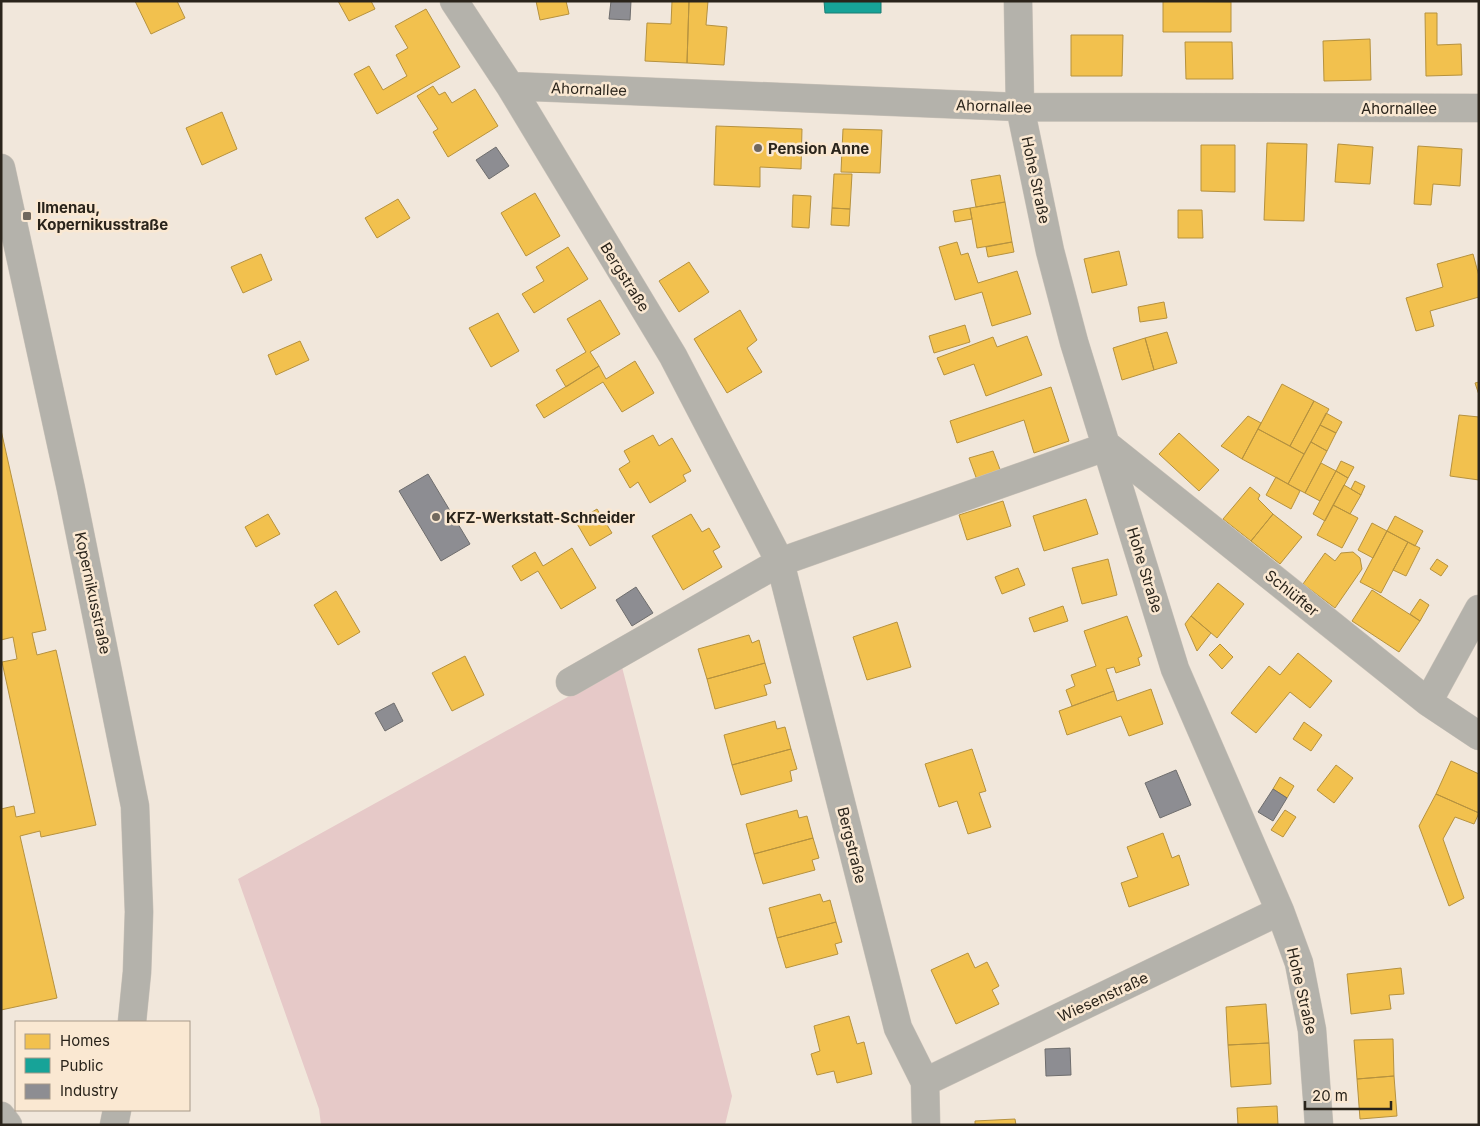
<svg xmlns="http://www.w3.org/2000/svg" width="1480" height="1126" font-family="Inter,sans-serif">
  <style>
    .green { fill: #e6c9c8 }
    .homes { fill: #f2c14e; stroke: #b6923f }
    .public { fill: #17a398; stroke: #1d7d72 }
    .industry { fill: #8d8d92; stroke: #6f6e6e }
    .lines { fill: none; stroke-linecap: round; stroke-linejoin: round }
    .minor-casing { stroke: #ccc4ba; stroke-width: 29 }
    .minor { stroke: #b4b2ab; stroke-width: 28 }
    .poi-dot { fill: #70685e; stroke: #fae8d2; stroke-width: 2 }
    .labels { text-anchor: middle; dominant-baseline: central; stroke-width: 5; stroke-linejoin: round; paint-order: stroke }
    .street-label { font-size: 15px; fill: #2a241b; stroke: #fae8d2 }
    .poi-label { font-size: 15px; font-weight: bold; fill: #2a241b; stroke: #fae8d2; text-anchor: start }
  </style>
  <rect width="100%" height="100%" fill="#f1e7db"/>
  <path class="green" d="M622,667L732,1096L725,1125H321L319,1109L238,879Z"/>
  <path class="homes" d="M135,1H177L185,18L151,34Z
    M338,1H371L375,9L349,21Z
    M536,1H566L569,14L540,20Z
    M672,1H689L687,63L645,61L647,23L671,24Z
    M689,1H708L706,25L727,27L724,65L687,63Z
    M1163,1L1231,2V32H1163Z
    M426,9L460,67L377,114L354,74L369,66L383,90L407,76L396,55L408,48L395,26Z
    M1425,13H1437V45L1461,44L1462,75L1426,76Z
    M1071,35H1123L1122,76H1071Z
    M1370,39L1371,80L1324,81L1323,41Z
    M1185,42H1232L1233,79H1186Z
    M433,86L439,95L445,92L452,103L475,89L498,126L448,157L433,132L438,129L417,96Z
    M222,112L237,149L202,165L186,128Z
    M716,126L802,129L801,169L760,167V187L714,185Z
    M843,129L882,130L880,173L841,172Z
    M1267,143L1307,144L1304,221L1264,220Z
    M1338,144L1373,147L1370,184L1335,182Z
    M1201,145H1235V192L1201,191Z
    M1418,146L1462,149L1460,186L1433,184L1431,205L1414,204Z
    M834,174H852L850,209L832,208Z
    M1000,175L1005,202L976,207L971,180Z
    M535,193L560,236L526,256L501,213Z
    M793,195L811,196L809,228L792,227Z
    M398,199L410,218L377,238L365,218Z
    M1005,202L1012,242L977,248L970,208Z
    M832,208L850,209L849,226L831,225Z
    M970,208L972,219L955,222L953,211Z
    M1178,210H1202L1203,238H1178Z
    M957,242L961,255L968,253L978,283L1017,271L1031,314L992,326L982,292L955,300L939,247Z
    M1012,242L1014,252L988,257L986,247Z
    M568,247L588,279L534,313L522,294L544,281L536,267Z
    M1119,251L1127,285L1092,293L1084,259Z
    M261,254L272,280L243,293L231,267Z
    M1473,254L1479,276V297L1430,311L1434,326L1416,331L1406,298L1443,287L1437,264Z
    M689,262L709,292L679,312L659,281Z
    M600,300L620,334L590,352L599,366L566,387L556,370L586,352L567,319Z
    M1164,302L1167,318L1140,322L1138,307Z
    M740,310L757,340L747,348L762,372L727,393L694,339Z
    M498,313L519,351L491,367L469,328Z
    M965,325L970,342L934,353L929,336Z
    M1167,332L1177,363L1154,370L1145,338Z
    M1027,336L1042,375L986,396L974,364L944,375L937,358L993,337L997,347Z
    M1145,338L1154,370L1122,380L1113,348Z
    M300,341L309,360L276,375L268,355Z
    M635,361L654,393L622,412L603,382L544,418L536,405L599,366L606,379Z
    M1479,382V395L1475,383Z
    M1282,384L1314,401L1290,446L1258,429Z
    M1051,387L1069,441L1034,453L1024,420L957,443L950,421Z
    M1314,401L1329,409L1304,454L1290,446Z
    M1326,413L1342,422L1336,433L1320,425Z
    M1459,415L1479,417V480L1450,476Z
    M1248,416L1261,423L1242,459L1221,446Z
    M1320,425L1336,433L1327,451L1311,442Z
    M1258,429L1304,454L1288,484L1242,459Z
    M1,430L46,630L32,633L37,655L56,650L96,825L41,837L40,831L20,836L57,998L1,1010V809L14,806L16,817L35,813L2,662L17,659L13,637L1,640Z
    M1179,433L1219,470L1199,491L1159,454Z
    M653,435L659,446L672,438L691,471L683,475L686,481L650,503L638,482L630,488L619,469L630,462L624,451Z
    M1311,442L1327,451L1305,493L1288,484Z
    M993,451L1001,472L977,480L969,458Z
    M1341,461L1354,467L1348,478L1336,471Z
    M1321,463L1336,471L1320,501L1305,493Z
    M1336,471L1348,478L1325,521L1313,514Z
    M1276,477L1300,491L1291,509L1266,495Z
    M1355,481L1365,486L1361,495L1351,489Z
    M1344,485L1361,495L1350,514L1333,505Z
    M1250,487L1260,495L1258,499L1273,514L1251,541L1223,519Z
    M1086,499L1098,534L1044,551L1033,516Z
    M1003,501L1011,526L967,540L959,515Z
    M1333,505L1358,518L1342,548L1317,535Z
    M597,509L612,533L590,546L576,522Z
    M268,514L280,534L256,547L245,527Z
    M691,514L702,532L709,528L720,547L713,551L722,567L683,590L652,536Z
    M1273,514L1302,537L1280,564L1251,541Z
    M1395,516L1423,531L1415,546L1387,531Z
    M1372,523L1387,531L1373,558L1358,550Z
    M1387,531L1408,542L1381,593L1360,582Z
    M1408,542L1420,548L1406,576L1393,570Z
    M572,548L596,588L561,609L538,571L521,581L512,566L535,552L543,566Z
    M1353,552L1360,558L1362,569L1335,608L1303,584L1325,553L1335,561L1341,553Z
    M1108,559L1117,595L1082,604L1072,568Z
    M1437,559L1448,566L1441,576L1430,569Z
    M1018,568L1025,585L1002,594L995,577Z
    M1218,583L1244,604L1217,638L1191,616Z
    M1372,590L1420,621L1399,652L1352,621Z
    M336,591L360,632L338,645L314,605Z
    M1420,599L1429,605L1420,621L1410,614Z
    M1063,606L1068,621L1034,632L1029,618Z
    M1127,616L1142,656L1138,658L1140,665L1116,673L1114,667L1106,669L1114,691L1072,706L1066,690L1075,686L1071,675L1096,666L1084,631Z
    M1191,616L1211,633L1197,651L1185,624Z
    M897,622L911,667L867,680L853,637Z
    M749,635L752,643L759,640L765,663L707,679L698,649Z
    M1220,644L1233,657L1222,669L1209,655Z
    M1298,653L1332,681L1310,708L1290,692L1256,733L1231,713L1269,666L1280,675Z
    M465,656L484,695L452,711L432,673Z
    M765,663L771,683L764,685L767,695L715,709L707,679Z
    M1151,689L1163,724L1129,736L1121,716L1067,735L1059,711L1114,691L1117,701Z
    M775,721L777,729L785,727L791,749L732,765L724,735Z
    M1304,722L1322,735L1311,751L1293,739Z
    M791,749L797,769L790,771L792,781L741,795L732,765Z
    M972,749L986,791L979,793L991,827L968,834L957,801L939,807L925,764Z
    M1451,761L1479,774V813L1436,794Z
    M1336,765L1353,778L1334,803L1317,790Z
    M1280,777L1294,786L1287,798L1273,789Z
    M1436,794L1479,813L1474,824L1455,817L1443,839L1464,898L1449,906L1419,826Z
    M797,810L799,818L807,816L813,838L754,854L746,824Z
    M1285,810L1296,817L1283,837L1271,830Z
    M1163,833L1172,858L1179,855L1189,885L1129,907L1121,883L1138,877L1127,847Z
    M813,838L819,858L812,860L815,870L763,884L754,854Z
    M820,894L823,902L830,900L836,922L777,938L769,908Z
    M836,922L842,942L835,944L838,954L786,968L777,938Z
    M968,953L975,968L987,962L999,986L992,990L999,1004L956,1024L931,970Z
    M1401,968L1404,994L1389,995L1391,1009L1351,1014L1347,974Z
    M1266,1004L1269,1043L1228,1045L1226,1007Z
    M849,1016L857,1044L864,1042L872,1074L837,1083L834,1071L817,1075L811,1054L820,1051L814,1026Z
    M1393,1039L1394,1076L1357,1079L1354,1040Z
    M1269,1043L1271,1084L1231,1087L1228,1045Z
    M1394,1076L1397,1116L1360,1119L1357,1079Z
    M1277,1106L1278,1125H1238L1237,1108Z
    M1015,1119L1016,1125H975V1121Z"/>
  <path class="public" d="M824,1H881V13H825Z"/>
  <path class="industry" d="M611,1H631L630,20L609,19Z
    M496,147L509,166L489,179L476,160Z
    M428,474L470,544L441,561L399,491Z
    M636,587L653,613L632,626L616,600Z
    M394,703L403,721L385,731L375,713Z
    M1176,770L1191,805L1160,818L1145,783Z
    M1273,789L1287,798L1273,821L1258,812Z
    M1070,1048L1071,1075L1046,1076L1045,1049Z"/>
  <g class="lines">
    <defs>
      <path id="minor" d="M454,1L510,86L673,356L780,562L898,1028L925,1082L926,1125
        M1018,1L1020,107L1050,251L1074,342L1175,669L1280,911L1299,963L1312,1030L1319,1125
        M510,86L1020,107L1479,108
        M1,168L71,489L135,806L139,912L137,972L132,1022
        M570,682L780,562L1108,446L1428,702L1479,736
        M1428,702L1479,609
        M925,1082L1280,911
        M1,1116L8,1125
        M114,1125L117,1110"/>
    </defs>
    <use href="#minor" class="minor-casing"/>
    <use href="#minor" class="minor"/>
  </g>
  <g class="poi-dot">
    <circle cx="758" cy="148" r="5"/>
    <rect x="22" y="211" width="10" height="10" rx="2.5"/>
    <circle cx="436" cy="517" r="5"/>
  </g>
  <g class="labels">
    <g class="street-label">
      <text transform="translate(589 89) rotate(2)">Ahornallee</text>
      <text transform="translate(994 106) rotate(2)">Ahornallee</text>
      <text x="1399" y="108">Ahornallee</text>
      <text transform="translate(1036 180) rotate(78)">Hohe Straße</text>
      <text transform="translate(625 277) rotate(58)">Bergstraße</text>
      <text transform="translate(1145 570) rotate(73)">Hohe Straße</text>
      <text transform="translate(93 593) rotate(78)">Kopernikusstraße</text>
      <text transform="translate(1292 593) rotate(39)">Schlüfter</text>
      <text transform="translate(852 845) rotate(76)">Bergstraße</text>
      <text transform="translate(1302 991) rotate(77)">Hohe Straße</text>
      <text transform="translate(1103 997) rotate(-25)">Wiesenstraße</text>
    </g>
    <g class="poi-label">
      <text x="768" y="148">Pension Anne</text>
      <text x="37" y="207">Ilmenau,<tspan x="37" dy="17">Kopernikusstraße</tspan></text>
      <text x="446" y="517">KFZ-Werkstatt-Schneider</text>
    </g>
  </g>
  <rect width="1480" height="1126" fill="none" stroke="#2a241b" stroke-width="5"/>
  <rect x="15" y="1021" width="175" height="90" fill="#fae8d2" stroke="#a79a89"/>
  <rect x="25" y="1034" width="25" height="15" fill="#f2c14e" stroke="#a79a89"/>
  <text x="60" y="1046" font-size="15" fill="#2a241b">Homes</text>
  <rect x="25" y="1058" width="25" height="15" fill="#17a398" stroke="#a79a89"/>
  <text x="60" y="1071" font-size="15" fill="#2a241b">Public</text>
  <rect x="25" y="1084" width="25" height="15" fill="#8d8d92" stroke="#a79a89"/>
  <text x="60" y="1096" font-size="15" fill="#2a241b">Industry</text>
  <path d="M1305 1101v8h86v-8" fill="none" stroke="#2a241b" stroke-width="2.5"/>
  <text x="1312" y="1101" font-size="15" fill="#2a241b" stroke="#fae8d2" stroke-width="4" paint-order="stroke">20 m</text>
</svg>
